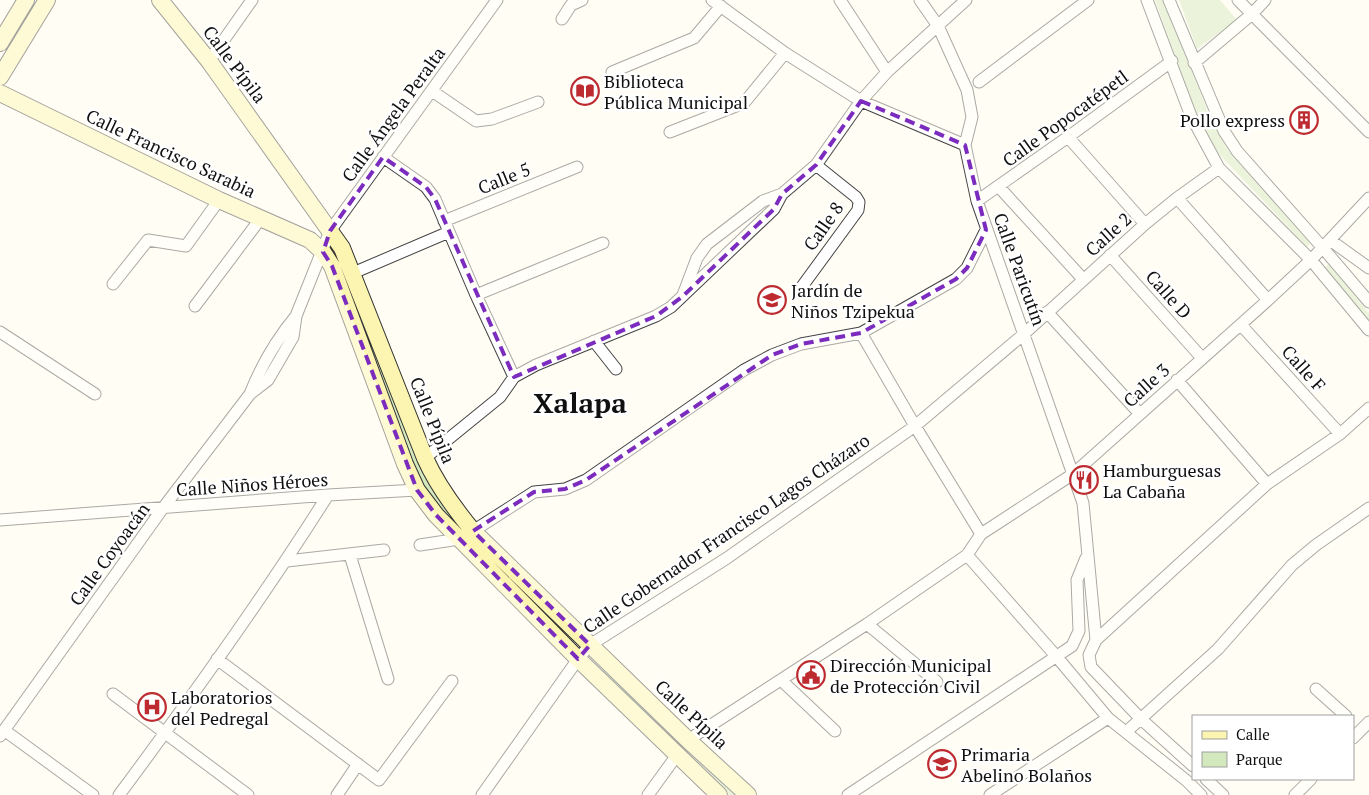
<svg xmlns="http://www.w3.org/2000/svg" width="1369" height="795" font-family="'PT Serif',serif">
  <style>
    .green { fill: #d3e9bd }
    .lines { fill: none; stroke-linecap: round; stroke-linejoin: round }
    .street-casing { stroke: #434343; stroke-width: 13 }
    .secondary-casing { stroke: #323232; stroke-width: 18 }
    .street { stroke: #fff; stroke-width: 11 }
    .secondary { stroke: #fcf5b1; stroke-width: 16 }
    .marked { fill: none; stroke: #7b2cbf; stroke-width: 4; stroke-dasharray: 10 6; stroke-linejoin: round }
    .labels { text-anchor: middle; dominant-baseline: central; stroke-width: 5; stroke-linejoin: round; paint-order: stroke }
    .street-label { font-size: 18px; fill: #101010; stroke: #fff }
    .poi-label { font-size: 18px; fill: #101010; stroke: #fff; text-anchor: start }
    .town-label { font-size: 28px; font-weight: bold; fill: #101010; stroke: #fff }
  </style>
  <rect width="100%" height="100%" fill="#fffdf4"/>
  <path class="green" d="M1155,0H1164L1208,112L1227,149L1310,243L1307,247L1219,154L1197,116Z
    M1179,0H1220L1237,20L1197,49Z
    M1328,264L1369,313V321L1325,268Z
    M345,266L413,447L574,639L569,644L465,540L422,485L407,449L337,270Z
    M604,668L740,795H728L598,674Z"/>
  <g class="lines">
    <defs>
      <path id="street" d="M712,0L785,53L861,101L965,145
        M840,0L887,72
        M920,0L938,26L967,90L972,117L965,145L977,201L1083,503L1096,640L1089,655L1091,667L1141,719L1193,766
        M1147,0L1191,116L1219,168L1311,260L1369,330
        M1169,0L1224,131L1237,151L1323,248L1369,302
        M1238,0L1369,132
        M562,19L571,5L582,0
        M209,61L252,0
        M1194,63L1252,14L1265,0
        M612,72L694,38L721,6
        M979,82L1088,0
        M432,91L476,121L492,119L538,102
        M670,132L744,103L785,53
        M1068,137L1145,224
        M383,157L426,187L435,199L476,295L514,377
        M999,187L1083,279
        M1177,198L1268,300
        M977,201L1068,137L1172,61
        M444,221L577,167
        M1330,240L1369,268
        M1110,255L1202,358
        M353,273L449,232
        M113,284L148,240L186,246L219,200
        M798,292L858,210L859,202L856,197L816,165
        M476,295L603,243
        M683,295L697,258L707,244L763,201L782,194
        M195,306L261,218
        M1047,312L1140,414
        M1241,325L1340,434
        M0,332L95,394
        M861,333L915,426L981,534
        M594,341L616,369
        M1177,380L1267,484
        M250,394L268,380L293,337L296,316L330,231L497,0
        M425,458L500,397L514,377L536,365L656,316L671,307L774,209L782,194L816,165L861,101L887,72L966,0
        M0,520L328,495L417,490
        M473,531L534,492L565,489L586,480L744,370L772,355L801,344L861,333L956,279L967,268L986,230
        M420,545L459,539
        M350,555L388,679
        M967,555L1056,656L1108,718L1187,781L1201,795
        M287,561L384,550
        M867,624L937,682
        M1096,640L1267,484L1340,434L1369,408
        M217,659L379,780L452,681
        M781,680L835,731
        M1316,689L1346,716
        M113,694L248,795
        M4,730L93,795
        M1126,732L1218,649L1292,565L1316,545L1369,508
        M0,736L163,508L250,394C261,366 277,339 296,316
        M1353,738L1369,722
        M688,740L867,624L967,555L981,534L1073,474L1268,300L1311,260L1369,198
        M1206,779L1223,795
        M119,795C192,697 263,598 328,495
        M337,795L358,764
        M482,795L578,659L590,645L727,558L915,426L1025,333L1145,224L1177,198L1219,168
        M648,795L677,755
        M848,795L1072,646L1079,631L1077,580L1086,558
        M990,795L1108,718
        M1295,795L1311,779"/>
      <path id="secondary" d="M160,0L209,61L342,248L425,458C437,485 454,508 473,531L688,740L748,795
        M0,43L26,0
        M0,77L47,0
        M0,93L219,200L310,240L323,252L332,266L405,464L417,490L436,515L578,659L719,795"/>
    </defs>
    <use href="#street" class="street-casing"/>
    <use href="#secondary" class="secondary-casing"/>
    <use href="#street" class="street"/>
    <use href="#secondary" class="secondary"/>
  </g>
  <path d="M0 0H1369V795H0ZM861,101L965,145L986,230L967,268L956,279L861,333L801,344L772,355L586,480L565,489L534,492L473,531L590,645L578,659L436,515L417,490L332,266L323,252L330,231L383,157L426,187L435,199L514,377L656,316L682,297L774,209L782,194L816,165Z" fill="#fffdf4" fill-opacity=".55" fill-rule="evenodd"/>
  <path class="marked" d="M861,101L965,145L986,230L967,268L956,279L861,333L801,344L772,355L586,480L565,489L534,492L473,531L590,645L578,659L436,515L417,490L332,266L323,252L330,231L383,157L426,187L435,199L514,377L656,316L682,297L774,209L782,194L816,165Z"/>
  <defs>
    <symbol id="library-ring" viewBox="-11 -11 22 22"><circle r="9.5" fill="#fff" stroke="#bd2b30" stroke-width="1.5"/><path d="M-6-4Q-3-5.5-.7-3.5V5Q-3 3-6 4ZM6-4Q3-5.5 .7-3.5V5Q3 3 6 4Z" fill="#bd2b30"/></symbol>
    <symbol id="building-ring" viewBox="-11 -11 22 22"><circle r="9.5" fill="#fff" stroke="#bd2b30" stroke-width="1.5"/><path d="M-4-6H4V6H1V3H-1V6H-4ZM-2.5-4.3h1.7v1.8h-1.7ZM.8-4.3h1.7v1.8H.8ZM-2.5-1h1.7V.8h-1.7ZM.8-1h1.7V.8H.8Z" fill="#bd2b30"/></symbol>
    <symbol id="school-ring" viewBox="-11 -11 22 22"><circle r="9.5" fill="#fff" stroke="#bd2b30" stroke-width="1.5"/><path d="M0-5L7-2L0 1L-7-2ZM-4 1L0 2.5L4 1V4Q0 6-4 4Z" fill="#bd2b30"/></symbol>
    <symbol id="restaurant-ring" viewBox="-11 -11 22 22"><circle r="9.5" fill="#fff" stroke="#bd2b30" stroke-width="1.5"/><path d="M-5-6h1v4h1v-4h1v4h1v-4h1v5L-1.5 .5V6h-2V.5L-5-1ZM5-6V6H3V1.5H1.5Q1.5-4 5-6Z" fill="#bd2b30"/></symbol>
    <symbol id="civic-ring" viewBox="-11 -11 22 22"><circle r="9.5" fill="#fff" stroke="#bd2b30" stroke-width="1.5"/><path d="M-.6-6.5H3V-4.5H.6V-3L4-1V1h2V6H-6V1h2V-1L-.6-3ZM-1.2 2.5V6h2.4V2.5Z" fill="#bd2b30"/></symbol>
    <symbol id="hospital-ring" viewBox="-11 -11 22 22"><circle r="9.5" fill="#fff" stroke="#bd2b30" stroke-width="1.5"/><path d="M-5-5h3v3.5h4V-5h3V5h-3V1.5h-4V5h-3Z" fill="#bd2b30"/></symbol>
  </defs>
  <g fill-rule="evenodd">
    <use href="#library-ring" x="569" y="75" width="32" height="32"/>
    <use href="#building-ring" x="1288" y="104" width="32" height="32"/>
    <use href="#school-ring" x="756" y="284" width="32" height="32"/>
    <use href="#restaurant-ring" x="1068" y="464" width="32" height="32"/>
    <use href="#civic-ring" x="795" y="659" width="32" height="32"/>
    <use href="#hospital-ring" x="136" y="691" width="32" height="32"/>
    <use href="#school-ring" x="926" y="748" width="32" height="32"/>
  </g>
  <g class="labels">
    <g class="street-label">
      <text transform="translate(235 64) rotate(53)">Calle Pípila</text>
      <text transform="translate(393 114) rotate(-54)">Calle Ángela Peralta</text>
      <text transform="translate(1065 118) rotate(-36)">Calle Popocatépetl</text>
      <text transform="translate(171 153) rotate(25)">Calle Francisco Sarabia</text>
      <text transform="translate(504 178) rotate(-22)">Calle 5</text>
      <text transform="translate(823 226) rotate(-55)">Calle 8</text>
      <text transform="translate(1108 234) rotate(-42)">Calle 2</text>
      <text transform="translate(1020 269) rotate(70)">Calle Paricutín</text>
      <text transform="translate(1169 294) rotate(48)">Calle D</text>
      <text transform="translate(1304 368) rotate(48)">Calle F</text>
      <text transform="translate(1146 385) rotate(-42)">Calle 3</text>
      <text transform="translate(433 420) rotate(68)">Calle Pípila</text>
      <text transform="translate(252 484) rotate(-4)">Calle Niños Héroes</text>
      <text transform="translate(726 533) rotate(-34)">Calle Gobernador Francisco Lagos Cházaro</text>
      <text transform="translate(109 554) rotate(-54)">Calle Coyoacán</text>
      <text transform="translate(692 714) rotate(43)">Calle Pípila</text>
    </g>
    <g class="poi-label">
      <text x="604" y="81">Biblioteca<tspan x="604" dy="21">Pública Municipal</tspan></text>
      <text x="1285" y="120" text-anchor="end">Pollo express</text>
      <text x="791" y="290">Jardín de<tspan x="791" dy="21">Niños Tzipekua</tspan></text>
      <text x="1103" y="470">Hamburguesas<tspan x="1103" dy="21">La Cabaña</tspan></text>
      <text x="830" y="665">Dirección Municipal<tspan x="830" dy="21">de Protección Civil</tspan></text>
      <text x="171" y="697">Laboratorios<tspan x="171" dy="21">del Pedregal</tspan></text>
      <text x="961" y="754">Primaria<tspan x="961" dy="21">Abelino Bolaños</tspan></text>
    </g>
    <g class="town-label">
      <text x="580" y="402">Xalapa</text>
    </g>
  </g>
  <rect x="1192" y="715" width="162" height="65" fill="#ffffff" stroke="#9f9f9f"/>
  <rect x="1202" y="731" width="25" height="8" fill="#fcf5b1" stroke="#9f9f9f"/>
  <text x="1236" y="740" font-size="15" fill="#101010">Calle</text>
  <rect x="1202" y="752" width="25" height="15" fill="#d3e9bd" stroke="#9f9f9f"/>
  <text x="1236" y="765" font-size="15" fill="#101010">Parque</text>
</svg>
